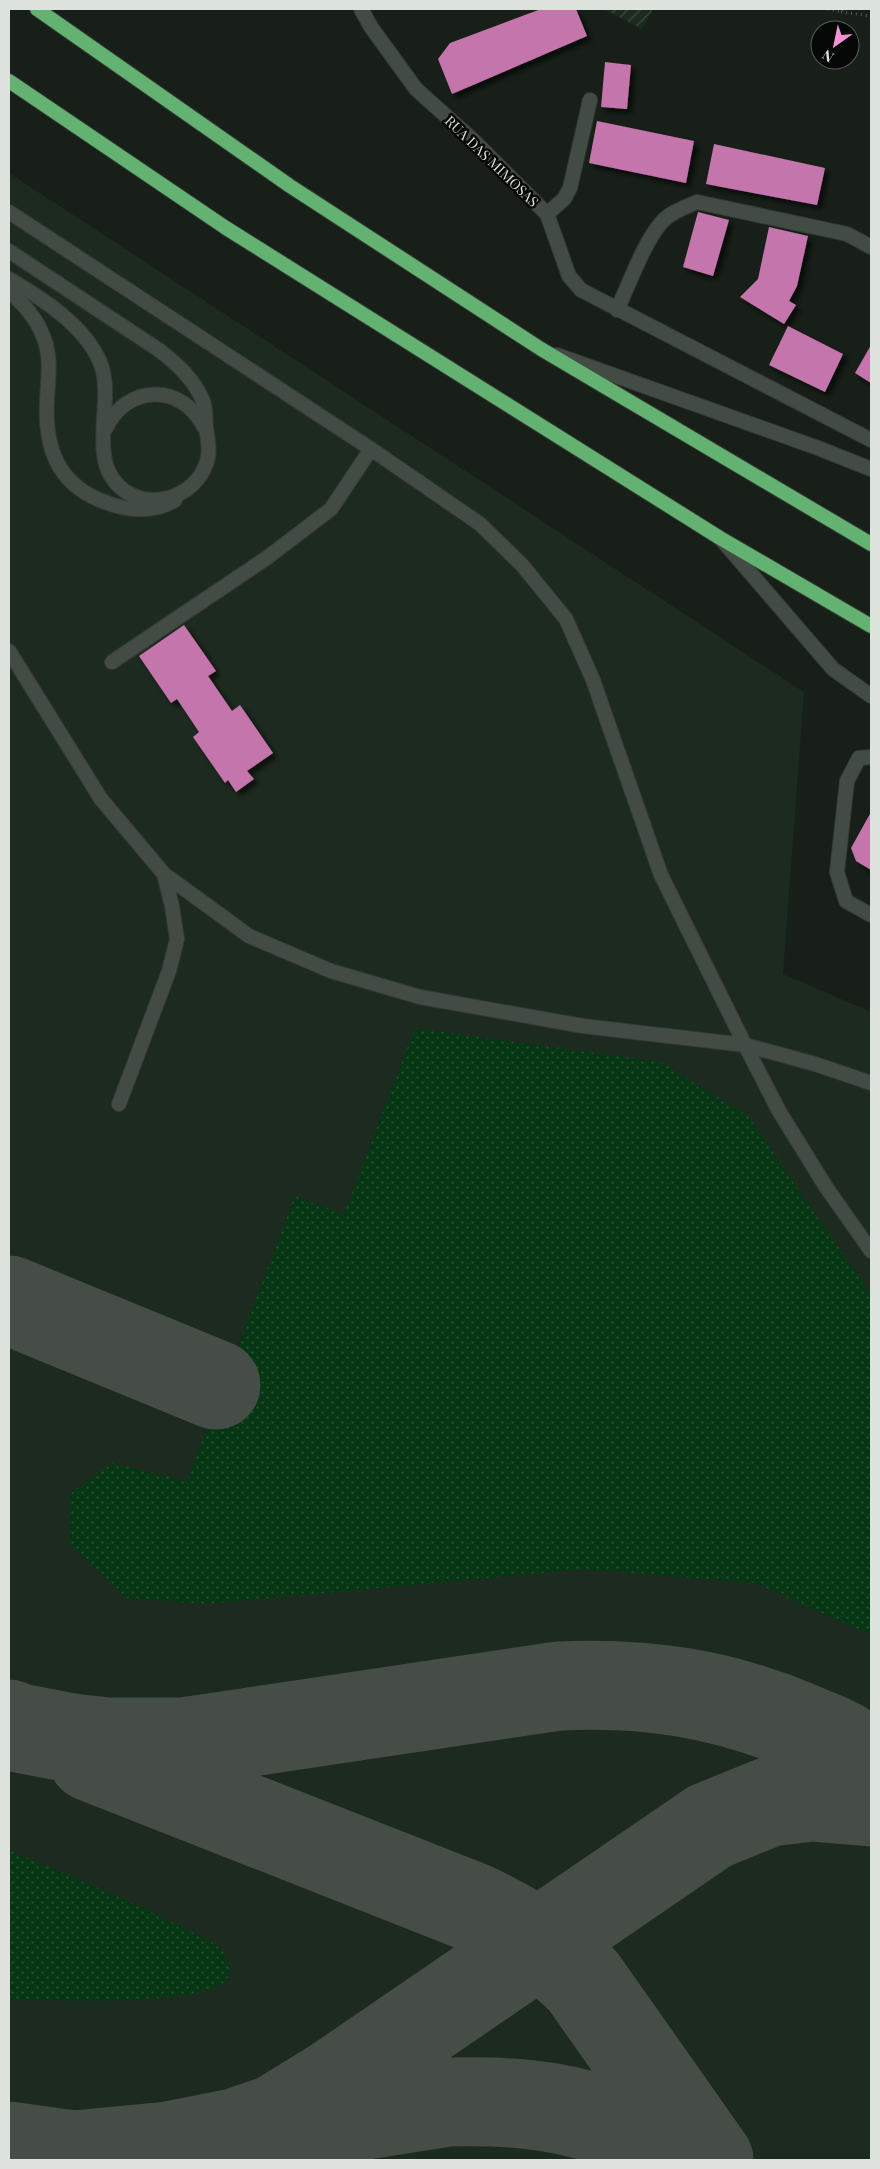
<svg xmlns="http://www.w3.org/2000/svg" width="880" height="2169" font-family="'Playfair Display',serif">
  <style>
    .built { fill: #1d2a1f }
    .industrial { fill: url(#industrial-furrows) }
    .grass { fill: url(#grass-dots) }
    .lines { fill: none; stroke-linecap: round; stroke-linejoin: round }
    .taxiway { stroke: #464d46; stroke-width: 89 }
    .building { fill: #c474ac; filter: url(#shadow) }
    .service-casing { stroke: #343934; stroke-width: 16 }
    .minor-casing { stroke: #343934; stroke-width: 16 }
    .tertiary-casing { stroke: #343934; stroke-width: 16 }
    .trunk-casing { stroke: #343934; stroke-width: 16 }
    .path { stroke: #585f59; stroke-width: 3; stroke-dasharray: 1 4; stroke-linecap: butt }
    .service { stroke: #434c44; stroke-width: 14 }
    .minor { stroke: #434c44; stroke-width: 14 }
    .tertiary { stroke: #434c44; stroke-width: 14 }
    .trunk { stroke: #64b272; stroke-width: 14 }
    .labels { text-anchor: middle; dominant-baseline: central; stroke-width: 5; stroke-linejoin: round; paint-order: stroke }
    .street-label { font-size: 14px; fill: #dde2dd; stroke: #050806 }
  </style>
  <defs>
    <pattern id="industrial-furrows" width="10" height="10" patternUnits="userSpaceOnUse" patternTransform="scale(1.25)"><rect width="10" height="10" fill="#1d2a1f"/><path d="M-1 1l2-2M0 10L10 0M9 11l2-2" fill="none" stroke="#3d493f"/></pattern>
    <pattern id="grass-dots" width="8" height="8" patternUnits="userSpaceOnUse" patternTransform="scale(1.25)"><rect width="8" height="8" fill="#063613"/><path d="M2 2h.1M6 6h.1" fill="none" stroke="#2a5335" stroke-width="1.8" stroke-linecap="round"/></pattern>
    <filter id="shadow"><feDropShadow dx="4.5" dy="4.5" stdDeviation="2.5" flood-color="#0009"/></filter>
  </defs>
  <rect width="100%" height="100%" fill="#171f18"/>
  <path class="built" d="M9,173L804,692L783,974L871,1012V2160H9Z"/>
  <path class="industrial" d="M603,9H653L642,29Z"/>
  <path class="grass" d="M415,1028L661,1062L748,1116L871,1295V1635L755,1583L585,1569L205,1604L127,1598L70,1544V1494L113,1463L187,1481L295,1196L344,1214Z
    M9,1850C69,1876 131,1900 189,1931C200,1936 217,1942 224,1953C228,1958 230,1968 229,1975C222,2009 40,1999 9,1999Z"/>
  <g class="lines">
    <path class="taxiway" d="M9,1300L216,1385
      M9,1724L19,1728L71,1738L108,1742H183L559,1686C646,1682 721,1693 801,1727C814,1733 828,1737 840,1744C851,1750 861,1758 871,1766
      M92,1757L473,1907C514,1926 550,1948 583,1981L709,2160
      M9,2146L74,2155L169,2146L448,2102C502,2101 553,2103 604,2121C631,2130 656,2146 680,2160
      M169,2146L235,2133L276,2119L333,2084L710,1826L769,1802L811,1797L871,1802"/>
  </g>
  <path class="building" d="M541,9H576L587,36L452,94L438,59L450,43Z
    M605,62L631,65L627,109L601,107Z
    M597,121L694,141L686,183L589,163Z
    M714,144L825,168L817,205L706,184Z
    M698,212L729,220L713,276L683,267Z
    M769,227L808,236L797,286L789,301L796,305L784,324L740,297L758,279Z
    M788,326L843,354L825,392L769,365Z
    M871,345V383L855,373Z
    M184,625L216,671L208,676L232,711L240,705L273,753L247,771L254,779L236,792L228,780L225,783L193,737L199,732L177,699L171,703L139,656Z
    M871,812V870L856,861L851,848Z"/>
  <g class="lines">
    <defs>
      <path id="service" d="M9,212L371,449L480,524L522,565L566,619L593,680L661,875L745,1045L779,1111L826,1187L871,1251
        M547,214L564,199L570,188L590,100
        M9,291C23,304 36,317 43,336C52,357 48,378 47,400C44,455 62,491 117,506C136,511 158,511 175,500
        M557,355L818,448L871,469
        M722,540L833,669L871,696
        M9,651L101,799L164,874L249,936L331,971L420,997L583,1026L745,1045L815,1064L871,1083
        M112,662L268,557L331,509L371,449
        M871,757L859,758L847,781L837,872L846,901L871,915
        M119,1104L169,971L177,939L172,906L164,874"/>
      <path id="minor" d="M361,9L371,27L416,89L474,141L547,214L569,276L581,290L871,440
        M617,310C629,285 643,244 661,223C670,212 684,208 697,202L847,234L871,247"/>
      <path id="tertiary" d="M9,251L159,350C177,364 194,379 203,401C206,408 205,419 206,427C207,437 210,446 208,457C201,492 159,511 128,493C82,465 117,403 100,362C84,325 43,299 9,279
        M106,428C127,384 182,383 204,427"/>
      <path id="trunk" d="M37,9L290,186L541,349L871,544
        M9,81L226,228L720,538L871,626"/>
    </defs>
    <use href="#service" class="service-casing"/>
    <use href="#minor" class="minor-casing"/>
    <use href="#tertiary" class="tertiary-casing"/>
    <use href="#trunk" class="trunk-casing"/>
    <path class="path" d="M828,9L841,12L843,9
      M841,12L871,16"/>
    <use href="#service" class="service"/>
    <use href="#minor" class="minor"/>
    <use href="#tertiary" class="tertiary"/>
    <use href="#trunk" class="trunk"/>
  </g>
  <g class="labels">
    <g class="street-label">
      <text transform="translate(492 161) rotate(44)">RUA DAS MIMOSAS</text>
    </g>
  </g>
  <rect width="880" height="2169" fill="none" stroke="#dde2dd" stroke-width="20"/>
  <g transform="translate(835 45) rotate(213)"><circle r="24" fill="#050806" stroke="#5b5f5c"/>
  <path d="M0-4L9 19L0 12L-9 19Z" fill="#f391d6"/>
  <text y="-8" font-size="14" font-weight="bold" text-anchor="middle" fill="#dde2dd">N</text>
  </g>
</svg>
